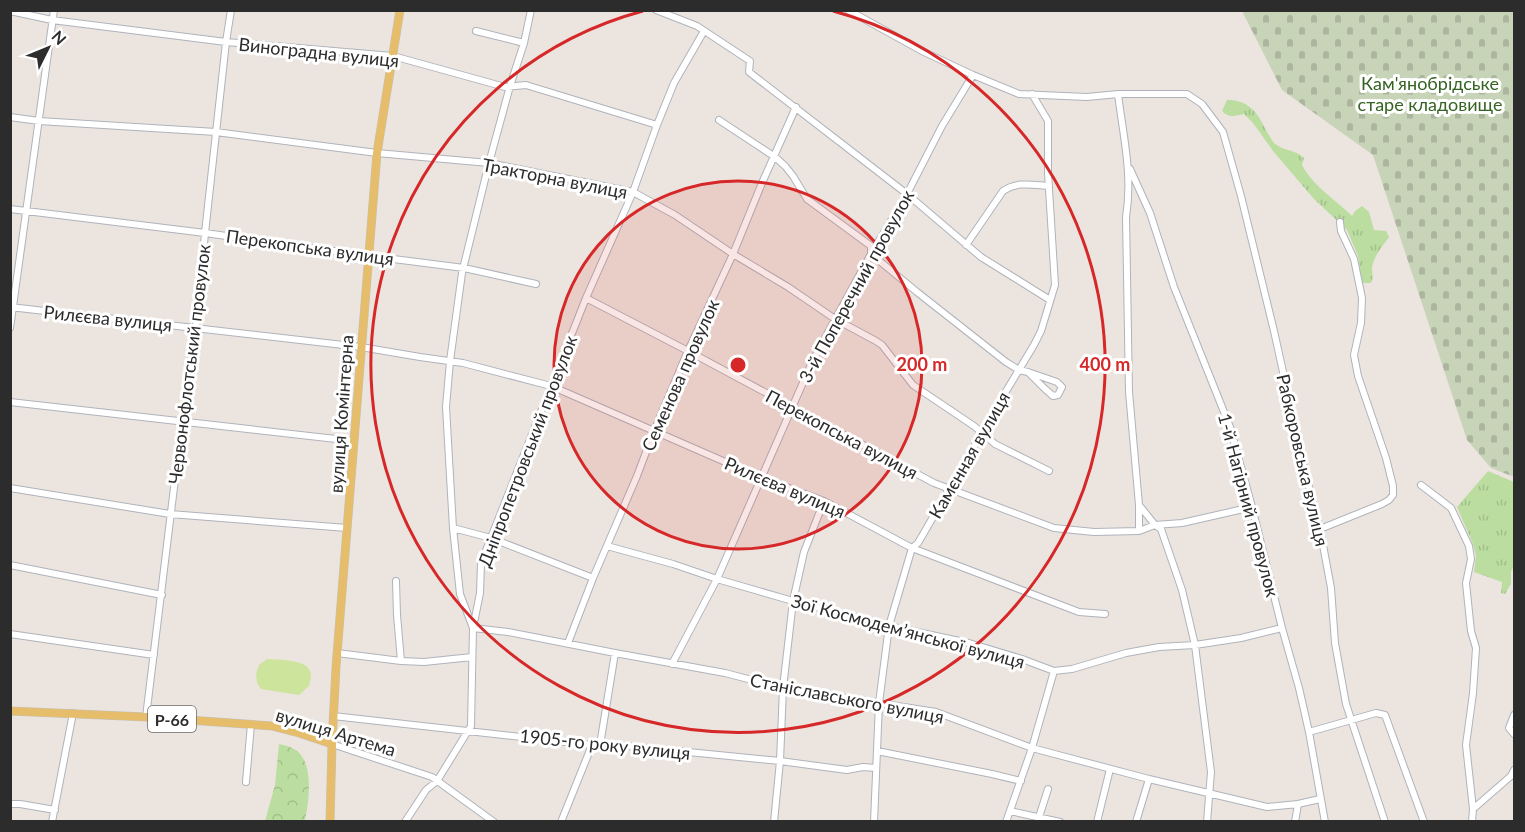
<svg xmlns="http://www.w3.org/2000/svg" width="1525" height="832" font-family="Lato,sans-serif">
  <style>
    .grass { fill: url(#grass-tufts) }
    .forest { fill: url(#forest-crowns) }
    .cemetery { fill: url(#cemetery-stones) }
    .pitch { fill: #cde49d }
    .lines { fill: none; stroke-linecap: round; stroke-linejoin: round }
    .minor-casing { stroke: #afb3bb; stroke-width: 8 }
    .major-casing { stroke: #c4c4c4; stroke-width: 9 }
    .minor { stroke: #fff; stroke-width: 6 }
    .major { stroke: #e5bd6b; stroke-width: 8 }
    .ring { fill: none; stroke: #d62828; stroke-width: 3 }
    .labels { text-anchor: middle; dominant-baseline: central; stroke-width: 6; stroke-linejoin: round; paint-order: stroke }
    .shield { fill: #fff; stroke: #6b6b6b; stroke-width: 1.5 }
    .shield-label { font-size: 16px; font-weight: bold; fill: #2c2c2c }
    .street-label { font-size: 18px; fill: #2c2c2c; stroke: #fff }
    .park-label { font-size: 18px; fill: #356321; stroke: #fff }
    .centre { fill: #d62828; stroke: #fff; stroke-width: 3 }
    .ring-label { font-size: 18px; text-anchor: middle; font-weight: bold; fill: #d62828; stroke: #fff; stroke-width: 6; stroke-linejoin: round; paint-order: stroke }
  </style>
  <defs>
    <pattern id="grass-tufts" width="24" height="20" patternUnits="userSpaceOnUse" patternTransform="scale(1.5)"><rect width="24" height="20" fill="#bbdea0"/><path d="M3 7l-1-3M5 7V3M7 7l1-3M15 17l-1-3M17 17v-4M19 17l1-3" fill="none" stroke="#a1bf8a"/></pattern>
    <pattern id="forest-crowns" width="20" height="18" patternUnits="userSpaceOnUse" patternTransform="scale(1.5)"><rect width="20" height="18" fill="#bbdea0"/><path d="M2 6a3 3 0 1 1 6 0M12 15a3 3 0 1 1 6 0" fill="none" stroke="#a1bf8a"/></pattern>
    <pattern id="cemetery-stones" width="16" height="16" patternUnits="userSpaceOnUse" patternTransform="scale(1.5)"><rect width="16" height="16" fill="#c8d4b8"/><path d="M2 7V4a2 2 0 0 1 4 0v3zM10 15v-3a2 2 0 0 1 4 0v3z" fill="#acb69e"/></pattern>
  </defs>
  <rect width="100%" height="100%" fill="#ece5df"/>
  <path class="grass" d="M1227,100C1249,100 1257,112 1266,130C1269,135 1271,139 1274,143C1283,151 1295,149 1304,158L1302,165C1314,187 1335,199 1352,216L1355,211L1362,206L1369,212L1374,230L1386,231L1389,237C1383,246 1373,257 1372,268C1372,274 1374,276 1371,283H1362L1358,256L1347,230L1314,199L1273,151L1253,123L1244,114C1235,116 1228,118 1222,111Z
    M1488,471L1514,482V565L1511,572V584L1505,594L1501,593L1502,582L1474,572L1476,556L1473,544L1457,507Z"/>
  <path class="forest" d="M279,744C285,745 292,747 297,751C314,764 309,801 305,820L298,822L265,821L275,785Z"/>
  <path class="cemetery" d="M1242,11H1514V477L1491,468L1467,440L1373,155L1282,90Z"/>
  <path class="pitch" d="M267,659C278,660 306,659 310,671C312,676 310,682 309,686L299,695L261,689L257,683L256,674L259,665Z"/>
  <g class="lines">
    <defs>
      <path id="minor" d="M656,10L697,26L750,61L749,72L907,194L981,257L1050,300
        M848,10L924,52L973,75L1019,94L1087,97L1118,94H1187L1202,104L1223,132L1241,196L1274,331L1305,472L1320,529L1331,588L1335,643L1346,704L1385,822
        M10,11L52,20L226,42L393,56L505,87L526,85L657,125
        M476,31L524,43
        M1118,94C1123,135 1133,175 1126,217L1129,392L1139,505L1155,525L1161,529L1182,590L1195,645L1211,772L1207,822
        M10,117L39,121L216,132L377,153L489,163L633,192L675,215L733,254L788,287L835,319L876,341L882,345L913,385L974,426L995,444L1049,471
        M719,120L775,157L785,166L793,176L807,199L871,246V254L917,292L1006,362L1019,370L1028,372L1044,388L1053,396L1058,395L1062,387L1057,382L1028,372
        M1130,169L1150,213L1174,287L1230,427L1252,507L1282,628L1299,688L1309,732L1325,822
        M10,209L205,233L370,256L464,268L536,284
        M966,245L1003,191C1017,181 1033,185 1049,186
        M586,298L688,351L934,483L1054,528L1094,532L1139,531L1155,525L1182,523L1252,507
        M10,307L361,347L420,357L463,363L551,386L762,478L824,501L912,548L1079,612L1105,614
        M10,328L54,10
        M10,402L354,441
        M1421,485L1451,508L1469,546L1471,559L1466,583L1471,631L1476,648L1473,693L1466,745L1473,809L1472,822
        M10,488L170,514L347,528
        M453,528L491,538L593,578
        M1320,529L1382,504L1389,500L1393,495V486L1386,458L1358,376L1354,355L1361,323L1362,298L1354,259L1341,231L1340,222
        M1139,531V506
        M607,546L673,564L717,579L793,601L889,626L969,643L1022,659L1054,671L1072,669L1126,653L1159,647L1195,645L1241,638L1282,628
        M10,565L162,595
        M396,581L397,615L401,661
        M473,628L508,632L615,653L725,673L783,688L936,712L1032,748L1149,779L1267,807L1298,804L1320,799
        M473,628L460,594L453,528L446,407L450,361L462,273L489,163L510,86L524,43L531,10
        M10,634L154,655
        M568,643L593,578L637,476L654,431L688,351L733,254L762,183L796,107
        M337,653L401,661L424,662L472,657
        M672,664L717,579L812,362L871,254L907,194L942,126L973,75
        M1514,715L1509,728L1514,734
        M333,716L592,745L628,746L780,761L847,770L863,767L876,768
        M146,717L182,422L196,328L205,233L226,42L231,10
        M1309,732L1376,713L1385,715L1424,822
        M332,744L432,777L494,822
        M600,745L615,653
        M877,751L992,774L1021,781
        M246,782L251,724
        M10,804H20L55,810
        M1473,809L1511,776L1514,770
        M1010,811L1060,822
        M1039,817L1048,789
        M52,822L73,713
        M405,822L426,790L437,781L471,726L473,628L480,593L481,563L586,298L633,192L657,125L674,83L704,31
        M561,822L592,745
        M774,822L780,761L783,688L793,601L804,552L824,501
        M874,822L879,703L889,626L912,548L918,543L1005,393L1034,345L1041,331L1055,285L1048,173V121L1032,94
        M1006,822L1032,748L1054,671
        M1097,822L1110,769
        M1136,822L1149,779
        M1295,822L1298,804"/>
      <path id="major" d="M10,711L146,717L272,726L299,733L332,744
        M330,822L332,744L336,667L377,153L400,10"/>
    </defs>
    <use href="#minor" class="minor-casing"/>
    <use href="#major" class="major-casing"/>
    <use href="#minor" class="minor"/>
    <use href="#major" class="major"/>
  </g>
  <circle cx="738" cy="365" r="184" fill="#d62828" fill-opacity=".12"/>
  <g class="ring">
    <circle cx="738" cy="365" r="184"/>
    <path d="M833 11A367 367 0 1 1 643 11"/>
  </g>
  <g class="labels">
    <rect class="shield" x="148" y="706" width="48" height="26" rx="4.5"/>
    <g class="shield-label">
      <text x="172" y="719">Р-66</text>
    </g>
    <g class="street-label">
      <text transform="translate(319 52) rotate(6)">Виноградна вулиця</text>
      <text transform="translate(555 178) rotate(11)">Тракторна вулиця</text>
      <text transform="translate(310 247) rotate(8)">Перекопська вулиця</text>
      <text transform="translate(856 286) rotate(-61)">3-й Поперечний провулок</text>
      <text transform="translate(108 318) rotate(6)">Рилєєва вулиця</text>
      <text transform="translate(189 364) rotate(-83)">Червонофлотський провулок</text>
      <text transform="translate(680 375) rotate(-66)">Семенова провулок</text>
      <text transform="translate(341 414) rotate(-86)">вулиця Комінтерна</text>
      <text transform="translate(842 434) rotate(28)">Перекопська вулиця</text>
      <text transform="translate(527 451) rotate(-69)">Дніпропетровський провулок</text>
      <text transform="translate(969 455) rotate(-60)">Камєнная вулиця</text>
      <text transform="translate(1303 460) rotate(77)">Рабкоровська вулиця</text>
      <text transform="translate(785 487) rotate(23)">Рилєєва вулиця</text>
      <text transform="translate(1249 505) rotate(75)">1-й Нагірний провулок</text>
      <text transform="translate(908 631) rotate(15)">Зої Космодем’янської вулиця</text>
      <text transform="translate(847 698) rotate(11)">Станіславського вулиця</text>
      <text transform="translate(336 732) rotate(17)">вулиця Артема</text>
      <text transform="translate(605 744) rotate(6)">1905-го року вулиця</text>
    </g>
    <g class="park-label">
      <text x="1430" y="83">Кам'янобрідське<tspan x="1430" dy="21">старе кладовище</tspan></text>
    </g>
  </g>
  <circle cx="738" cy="365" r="9" class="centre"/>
  <g class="ring-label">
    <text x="922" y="371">200 m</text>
    <text x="1105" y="371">400 m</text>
  </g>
  <rect width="1525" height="832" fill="none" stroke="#2c2c2c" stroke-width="24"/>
  <g transform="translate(48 48) rotate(47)" stroke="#ffffff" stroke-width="4.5" paint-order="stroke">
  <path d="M0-4.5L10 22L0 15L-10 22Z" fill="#2c2c2c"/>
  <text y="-9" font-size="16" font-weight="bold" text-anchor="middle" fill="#2c2c2c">N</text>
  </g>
</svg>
